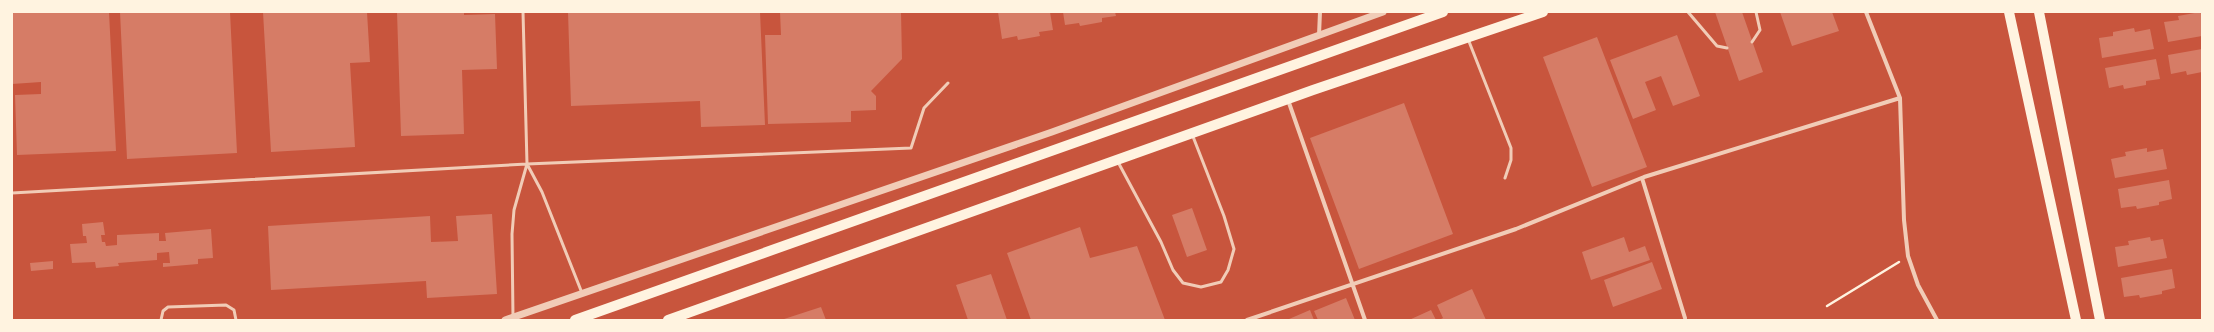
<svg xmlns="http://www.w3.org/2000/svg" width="2214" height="332" font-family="'DejaVu Sans',sans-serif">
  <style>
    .building { fill: #d67c66 }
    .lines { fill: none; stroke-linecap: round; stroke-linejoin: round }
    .path { stroke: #fff3e0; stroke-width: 2.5 }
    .service { stroke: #f1ccb7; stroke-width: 3 }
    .minor { stroke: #f1ccb7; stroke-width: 4 }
    .tertiary { stroke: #f1ccb7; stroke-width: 7 }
    .primary { stroke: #fff3e0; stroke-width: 10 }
  </style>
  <rect width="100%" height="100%" fill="#c8553d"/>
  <path class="building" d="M12,12H109L116,151L17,155L15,95L41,94V82L12,84Z
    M120,12H230L237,153L127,159Z
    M263,12H367L370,62L350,63L355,147L271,152Z
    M397,12H464V15L495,14L497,69L462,70L464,134L401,136Z
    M568,12H760L765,125L701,127L700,101L571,106Z
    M780,12H901L902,59L871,91L876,96V110L851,111V122L768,124L765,35H781Z
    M998,12H1050L1053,30L1039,32L1040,36L1018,40L1017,36L1002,39Z
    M1063,12H1115L1116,16L1102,18V22L1080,26L1079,23L1065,25Z
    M1715,12H1742L1763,72L1739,81Z
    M1780,12H1832L1839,31L1792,46Z
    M2200,12L2202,15V36L2168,42L2164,22L2179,20L2178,16Z
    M2134,28L2135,32L2150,29L2154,49L2102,58L2099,38L2113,36V32Z
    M1677,35L1700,96L1673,106L1661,76L1645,82L1656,110L1633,119L1610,60Z
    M1597,37L1647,167L1592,187L1543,57Z
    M2202,49V72L2187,75L2186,71L2171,74L2168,55Z
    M2156,59L2160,79L2146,81V85L2124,89L2123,85L2109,88L2105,68Z
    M1404,103L1453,234L1359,269L1310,138Z
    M2147,148V152L2163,149L2167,169L2115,178L2111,159L2126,156L2125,152Z
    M2169,180L2172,199L2159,202V205L2137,209L2136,206L2121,208L2118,189Z
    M1192,208L1207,250L1187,257L1172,215Z
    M492,214L497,294L427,298L426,281L271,290L268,226L430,216L431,242L458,241L456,216Z
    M103,222L105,235H101L102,242H105L106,246L117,245V235L159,233V241H166L165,233L211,229L213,258L198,259V264L163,267V263H170L169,252L157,253V260L118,263L119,266L96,268L95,262L72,263L70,244L87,243L86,236H83L82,224Z
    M1080,227L1090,258L1137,246L1165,320H1031L1007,253Z
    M1624,237L1629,252L1645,246L1650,260L1591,280L1582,252Z
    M2150,237L2151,241L2163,239L2167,258L2118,267L2115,247L2129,245L2128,241Z
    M53,261V269L31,271L30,263Z
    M1652,262L1662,289L1613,307L1604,280Z
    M2172,269L2175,288L2162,291V294L2140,298L2139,295L2124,297L2121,278Z
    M991,274L1007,320H968L956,285Z
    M1472,289L1486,320H1439L1443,318L1437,305Z
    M1346,298L1355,320H1318L1314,311Z
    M821,307L826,320H781Z
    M1310,310L1314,320H1290L1289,319Z
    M1431,310L1436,320H1409Z"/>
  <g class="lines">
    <path class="path" d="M1827,306L1899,262"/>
    <path class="service" d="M1688,12L1717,46L1727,48
      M1468,39L1511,148V160L1505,178
      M1752,42L1760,30L1756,12
      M1118,162L1161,242L1173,270L1183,283L1201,287L1221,282L1228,270L1234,249L1224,216L1192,134
      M527,164L542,192L582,293
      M12,193L527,164L911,148L924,108L948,83
      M513,317L512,234L514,210L527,164L523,12
      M161,320L163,311L168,307L226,305L234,310L236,320"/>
    <path class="minor" d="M1866,12L1900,98L1904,220L1908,256L1918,285L1937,320
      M1319,35L1320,12
      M1288,100L1365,320
      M1642,178L1685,318
      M1247,320L1516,229L1644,177L1900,98"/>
    <path class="tertiary" d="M505,320L1052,132L1383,12"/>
    <path class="primary" d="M2009,12L2076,320
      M2039,12L2100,320
      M575,320L1443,12
      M668,320L1313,90L1543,12"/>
  </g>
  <rect width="2214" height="332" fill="none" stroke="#fff3e0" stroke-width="26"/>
</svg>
